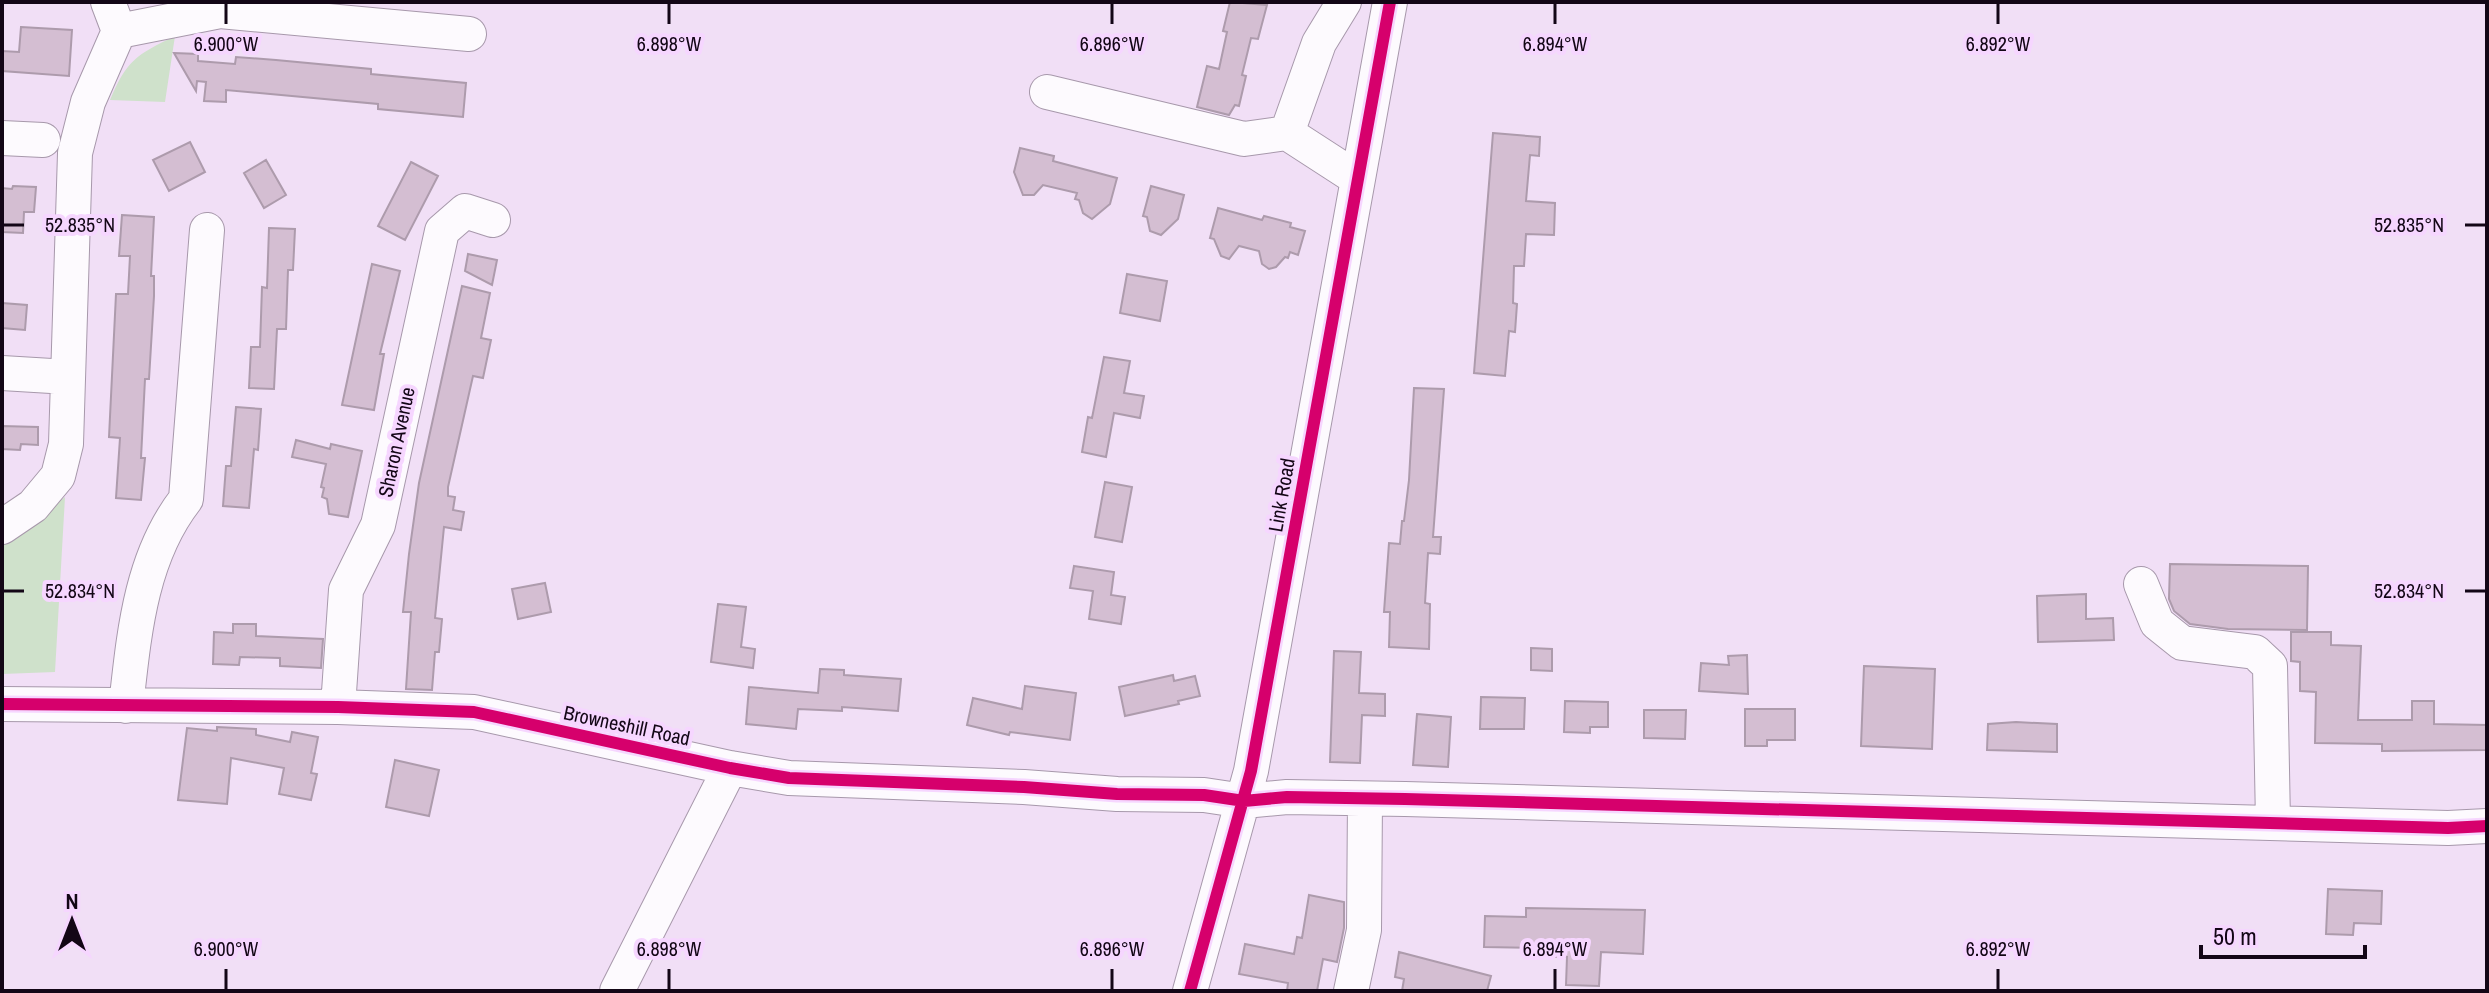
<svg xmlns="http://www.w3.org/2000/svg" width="2489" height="993" font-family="'Archivo Narrow',sans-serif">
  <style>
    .green { fill: #cfe1cb }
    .building { fill: #d4bed2; stroke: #ad9bac; stroke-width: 2 }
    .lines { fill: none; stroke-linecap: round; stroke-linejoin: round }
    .minor-casing { stroke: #a798ab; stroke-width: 36 }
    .minor { stroke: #fdfafe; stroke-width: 34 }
    .cycleway-casing { stroke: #f6d6ff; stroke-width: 17 }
    .cycleway { stroke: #d6006c; stroke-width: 12 }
    .ticks { fill: none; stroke: #130616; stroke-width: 3 }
    .labels { text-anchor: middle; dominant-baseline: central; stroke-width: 8; stroke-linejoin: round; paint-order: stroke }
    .street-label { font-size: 20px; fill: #130616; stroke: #f6d6ff }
    .ticks-label { font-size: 20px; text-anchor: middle; fill: #130616; stroke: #f6d6ff; stroke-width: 8; stroke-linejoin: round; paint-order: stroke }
  </style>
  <rect width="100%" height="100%" fill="#f1dff6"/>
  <path class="green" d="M175,36L165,102L110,100C127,60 136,55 175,36Z
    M65,497L55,672L2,674V539L14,537Z"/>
  <path class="building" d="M1230,2L1267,5L1258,39L1251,38L1242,75L1246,76L1239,106L1235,105L1229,115L1197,107L1207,66L1219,69L1227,32L1223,31Z
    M21,27L72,30L69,76L2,71V51L19,52Z
    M174,53L198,54V61L235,64L236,57L276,60L371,69V74L466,83L463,117L378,109V104L226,90V102L204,101L206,82L197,81L196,91Z
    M1493,133L1540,137L1539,156L1530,155L1526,201L1555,203L1554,235L1526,234L1524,266H1514L1513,303L1517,304L1515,332L1509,331L1505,376L1474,373Z
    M190,142L205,172L169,191L153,160Z
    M1020,148L1054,156L1053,161L1117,178L1110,204L1092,219L1083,213L1079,200L1075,199L1077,193L1043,185L1034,195H1023L1014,172Z
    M266,160L286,195L264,208L244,173Z
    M411,162L438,176L405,240L378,226Z
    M13,186L36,187L34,212H24L23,233L2,232V188L12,189Z
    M1151,186L1184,195L1178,219L1161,235L1150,231L1147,217L1143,216Z
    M1218,208L1262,220L1264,216L1291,223L1290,227L1305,231L1298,255L1290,252L1288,258L1285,257L1276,267L1269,269L1262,264L1259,251L1239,246L1229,259L1221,256L1214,239L1210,238Z
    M122,215L154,217L151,276H154V296L149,379H145L141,458H145L141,500L116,498L120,438L109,437L116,294H128L130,256H119Z
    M269,228L295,229L293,270H288L286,329H277L274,389L249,388L251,347H260L262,287L267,288Z
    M468,254L497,260L492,285L465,271Z
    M372,264L400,271L380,354H384L374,410L342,405Z
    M1127,274L1167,281L1160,321L1120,313Z
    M462,286L490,293L481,338L491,340L483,378L473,376L448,487V496L455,497L453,510L464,512L461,530L444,527L435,618L442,619L439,652H435L432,690L406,689L411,612H403L409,554L419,483Z
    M2,303L27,305L25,330L2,328Z
    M1104,357L1130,361L1124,393L1144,396L1140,418L1114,413L1106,457L1082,452L1088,417L1092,418Z
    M1414,388L1444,389L1433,537H1441L1440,554L1428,553L1425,603L1430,604L1429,649L1389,647L1390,612H1384L1389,543L1400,544L1402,521H1404L1409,480Z
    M236,407L261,409L258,450L254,449L249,508L223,506L226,466H231Z
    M2,426L38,427V445L21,444L20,450L2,449Z
    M296,440L330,449L331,444L362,451L348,517L329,514L327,499L322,497L324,488L321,487L326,464L292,457Z
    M1105,482L1132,487L1122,542L1095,537Z
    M2170,564L2308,566L2307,630L2228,629L2190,624L2174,611L2169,599Z
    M1074,566L1114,572L1111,595L1125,597L1121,624L1089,619L1093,591L1070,588Z
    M545,583L551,612L518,619L512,589Z
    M2086,594V619L2113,618L2114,640L2038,642L2037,596Z
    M718,604L746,607L741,647L755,649L753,668L711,662Z
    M233,624H256V636L323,639L321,668L280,666V658L240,657L239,665L213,664L214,632L233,633Z
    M2291,632H2331V645L2361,646L2358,720H2412V701H2434V724L2487,725V750L2382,751V744L2315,743L2316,692L2300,691V662L2291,661Z
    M1531,648L1552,649V671L1531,670Z
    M1334,651L1361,652L1359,693L1385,694V716L1362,715L1360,763L1330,762Z
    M1747,655L1748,694L1699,691L1701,663L1729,665L1728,656Z
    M1864,666L1935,669L1932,749L1861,746Z
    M820,669L844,670V675L901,679L898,711L842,707V711L798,709L796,729L746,724L749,687L818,693Z
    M1173,675L1174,681L1195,676L1200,696L1178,701L1179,704L1125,716L1119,687Z
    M1025,686L1076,693L1070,740L1010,732L1009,735L967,725L973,698L1022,709Z
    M1481,697L1525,698L1524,729H1480Z
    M1565,701L1608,702V727H1590V733L1564,732Z
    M1745,709H1795V740H1767V746H1745Z
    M1644,710H1686L1685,739L1644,738Z
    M1417,714L1451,717L1448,767L1413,765Z
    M2016,722L2057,724V752L1987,750L1988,724Z
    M217,727L256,729V735L290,742L292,732L318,737L311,773L317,774L311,800L279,794L284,768L231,758L227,804L178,800L187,728L217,731Z
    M395,760L439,770L429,816L386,807Z
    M2328,889L2382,891L2381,924L2354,923L2353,935L2326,934Z
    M1309,895L1344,902V928L1337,962L1323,959L1317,991H1287L1288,983L1239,974L1245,944L1294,954L1297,937L1302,938Z
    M1526,908L1645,910L1643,954L1601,952L1599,986L1566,985L1567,957H1536V948L1484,947L1485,916L1526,917Z
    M1399,952L1491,976L1487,991H1402L1404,979L1395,977Z"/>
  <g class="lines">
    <defs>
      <path id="minor" d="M119,31L220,11L469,34
        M1047,92L1244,139L1287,133L1358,179
        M1287,133L1319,43L1344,2
        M2,138L43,140
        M2,373L68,377
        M2,527L33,506L58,476L66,444L75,153L88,102L119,31L108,2
        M2141,584L2157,623L2182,643L2255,652L2270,666L2273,822
        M2,704L338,707L474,712L730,768L789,778L1024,787L1117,794L1204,795L1244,801L1287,797L1405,799L2448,828L2487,826
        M126,706C134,635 140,558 186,499L207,230
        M338,707L346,590L378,525L442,231L465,211L493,220
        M617,991L730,768
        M1190,991L1251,771L1390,2
        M1351,991L1364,930L1365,799"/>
    </defs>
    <use href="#minor" class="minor-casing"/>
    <use href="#minor" class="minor"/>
    <defs>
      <path id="cycleway" d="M2,704L338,707L474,712L730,768L789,778L1024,787L1117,794L1204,795L1244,801L1287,797L1405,799L2448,828L2487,826
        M1190,991L1251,771L1390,2"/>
    </defs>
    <use href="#cycleway" class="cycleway-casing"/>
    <use href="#cycleway" class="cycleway"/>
  </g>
  <path class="ticks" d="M226,4V24M669,4V24M1112,4V24M1555,4V24M1998,4V24M4,225H24M2465,225H2485M4,591H24M2465,591H2485M226,969V989M669,969V989M1112,969V989M1555,969V989M1998,969V989"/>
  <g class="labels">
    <g class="street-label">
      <text transform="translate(396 442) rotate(-78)">Sharon Avenue</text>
      <text transform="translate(1281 495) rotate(-80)">Link Road</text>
      <text transform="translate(627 725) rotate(12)">Browneshill Road</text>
    </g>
  </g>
  <g class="ticks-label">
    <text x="226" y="51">6.900°W</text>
    <text x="669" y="51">6.898°W</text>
    <text x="1112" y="51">6.896°W</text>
    <text x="1555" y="51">6.894°W</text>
    <text x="1998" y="51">6.892°W</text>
    <text x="80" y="232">52.835°N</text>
    <text x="2409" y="232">52.835°N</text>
    <text x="80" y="598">52.834°N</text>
    <text x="2409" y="598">52.834°N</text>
    <text x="226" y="956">6.900°W</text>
    <text x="669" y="956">6.898°W</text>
    <text x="1112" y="956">6.896°W</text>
    <text x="1555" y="956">6.894°W</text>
    <text x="1998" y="956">6.892°W</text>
  </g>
  <rect width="2489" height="993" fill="none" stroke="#130616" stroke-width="8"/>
  <g transform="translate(72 921)" stroke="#f6d6ff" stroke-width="6" paint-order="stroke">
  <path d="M0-6L14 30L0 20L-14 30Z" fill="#130616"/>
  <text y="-12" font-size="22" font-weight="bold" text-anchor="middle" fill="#130616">N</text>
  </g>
  <path d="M2201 945v12h164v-12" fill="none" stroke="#130616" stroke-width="4"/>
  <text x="2213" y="945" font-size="24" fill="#130616" stroke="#f6d6ff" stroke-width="6" paint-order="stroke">50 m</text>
</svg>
